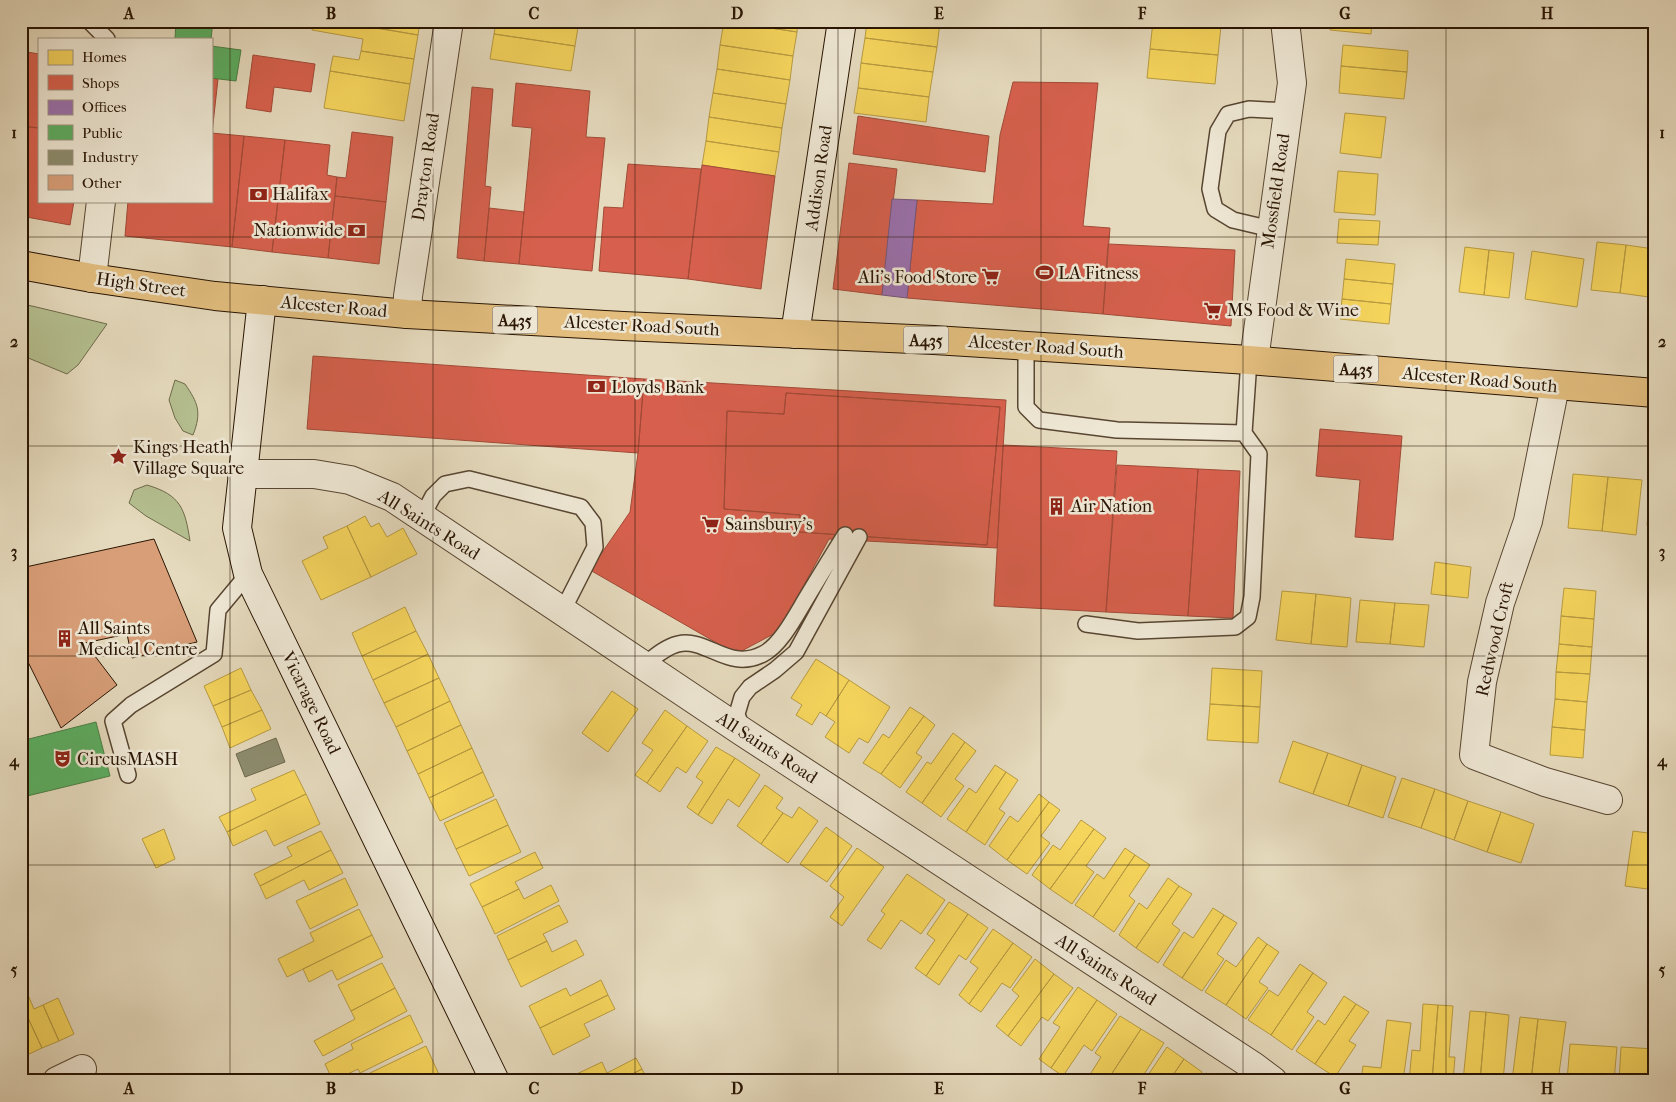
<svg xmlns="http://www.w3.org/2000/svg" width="1676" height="1102" font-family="'IM FELL French Canon',serif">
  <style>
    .green { fill: #b5c091; stroke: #6f6a4a }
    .homes { fill: #f6d55c; stroke: #b89b41 }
    .shops { fill: #d6604d; stroke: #a24a37; fill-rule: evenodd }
    .offices { fill: #9970ab; stroke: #775579 }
    .public { fill: #5aae61; stroke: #4b8045 }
    .industry { fill: #8c8c6e; stroke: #6e684e }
    .building { fill: #d89e78; stroke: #291503 }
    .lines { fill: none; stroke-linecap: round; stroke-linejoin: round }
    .lane-casing { stroke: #584632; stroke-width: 18 }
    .street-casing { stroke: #584632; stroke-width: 30 }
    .secondary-casing { stroke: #291503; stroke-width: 30 }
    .highway-casing { stroke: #291503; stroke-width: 30 }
    .lane { stroke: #eee7d4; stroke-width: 15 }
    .street { stroke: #eee7d4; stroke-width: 28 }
    .secondary { stroke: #eee7d4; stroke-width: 28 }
    .highway { stroke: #e2bd7e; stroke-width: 28 }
    .grid { fill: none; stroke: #291503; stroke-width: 1; stroke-opacity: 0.55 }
    .labels { text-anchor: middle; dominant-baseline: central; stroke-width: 5; stroke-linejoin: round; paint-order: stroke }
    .shield { fill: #eee7d4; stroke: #645442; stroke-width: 1 }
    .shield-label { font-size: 16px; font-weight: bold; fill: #291503 }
    .street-label { font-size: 18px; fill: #291503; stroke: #eee7d4 }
    .poi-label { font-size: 18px; fill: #291503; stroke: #eee7d4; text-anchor: start }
    .neatline { fill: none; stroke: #291503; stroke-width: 2 }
    .grid-label { font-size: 16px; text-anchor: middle; font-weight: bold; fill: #291503 }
  </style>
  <rect width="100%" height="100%" fill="#e5dabd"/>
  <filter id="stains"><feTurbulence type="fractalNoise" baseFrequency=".004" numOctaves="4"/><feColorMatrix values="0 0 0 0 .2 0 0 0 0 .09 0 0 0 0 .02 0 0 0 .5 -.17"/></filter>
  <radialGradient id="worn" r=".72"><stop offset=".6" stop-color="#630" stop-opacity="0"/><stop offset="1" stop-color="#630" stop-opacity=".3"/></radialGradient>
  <path class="green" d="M21,304L32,306L107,324L78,365L67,374L21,355Z
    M175,380L185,384C198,403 202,412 193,435L183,431L175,418L169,400Z
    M147,485C181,495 185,509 190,541L146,516L129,503L134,490Z"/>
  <path class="homes" d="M314,21H332L418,35L414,59L361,51L363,39L312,30Z
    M338,21H420L418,35Z
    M496,21H579L575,46L494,34Z
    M724,21H798L797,32Z
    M724,21L797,32L793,56L720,45Z
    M867,21L940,22L937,47L865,38Z
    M1153,21H1171L1221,26L1218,55L1150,49Z
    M1171,21H1221V26Z
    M1331,21H1372L1371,34L1330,30Z
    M494,34L575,46L571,71L490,59Z
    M865,38L937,47L933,72L861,63Z
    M720,45L793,56L790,80L717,69Z
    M1343,45L1408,51L1407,72L1341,66Z
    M1150,49L1218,55L1215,84L1147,78Z
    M361,51L414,59L410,84L330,71L333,56L359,60Z
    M861,63L933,72L929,97L858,88Z
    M1341,66L1407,72L1404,99L1339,93Z
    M717,69L790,80L786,104L713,93Z
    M330,71L410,84L404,121L324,108Z
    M858,88L929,97L926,122L854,113Z
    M713,93L786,104L782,128L709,117Z
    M1345,113L1386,117L1381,158L1340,153Z
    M709,117L782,128L779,152L706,141Z
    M706,141L779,152L775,176L702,165Z
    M1338,171L1378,174L1375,215L1334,212Z
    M1339,219L1380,221L1378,245L1337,243Z
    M1597,242L1626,245L1620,293L1591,290Z
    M1626,245L1654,249L1649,297L1620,293Z
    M1465,247L1489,250L1484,295L1459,292Z
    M1489,250L1514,253L1509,298L1484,295Z
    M1532,251L1584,259L1577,307L1525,299Z
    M1346,259L1395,264L1393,284L1344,279Z
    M1344,279L1393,284L1391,304L1342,299Z
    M1342,299L1391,304L1389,324L1340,319Z
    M1573,474L1608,477L1602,531L1568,528Z
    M1652,475H1655V526L1647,525Z
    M1608,477L1642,480L1636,535L1602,531Z
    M365,516L371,527L379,523L387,537L403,528L417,554L371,577L347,526Z
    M347,526L371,577L321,600L302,561L328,548L323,537Z
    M1435,562L1471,567L1468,598L1431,594Z
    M1564,588L1596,591L1594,619L1561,616Z
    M1282,591L1316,594L1311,644L1276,640Z
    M1316,594L1351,598L1347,647L1311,644Z
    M1360,600L1395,603L1390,644L1356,642Z
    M1395,603L1429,605L1424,647L1390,644Z
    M405,607L416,631L362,656L352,633Z
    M1561,616L1594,619L1592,647L1559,644Z
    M416,631L428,654L373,680L362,656Z
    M1559,644L1592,647L1590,674L1556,672Z
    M428,654L439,678L384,703L373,680Z
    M816,659L849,680L826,716L820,712L812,725L796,715L802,705L791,698Z
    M241,668L251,690L213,706L204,686Z
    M1212,668L1262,671L1260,707L1210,704Z
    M1556,672L1590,674L1587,702L1555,699Z
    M439,678L450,701L396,727L384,703Z
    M849,680L890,707L868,743L859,738L849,753L825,737L835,722L826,716Z
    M251,690L262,710L222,727L213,706Z
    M612,691L638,709L608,752L582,733Z
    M1555,699L1587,702L1585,730L1552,727Z
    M450,701L461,725L407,751L396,727Z
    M1210,704L1260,707L1258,743L1207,740Z
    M910,707L924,716L881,774L863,763L883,734L889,738Z
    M262,710L271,729L230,748L222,727Z
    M665,710L687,726L647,783L635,775L653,750L642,743Z
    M924,716L935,725L916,753L922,757L900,788L881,774Z
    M461,725L472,748L418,774L407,751Z
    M687,726L708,741L686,773L677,767L660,792L647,783Z
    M1552,727L1585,730L1583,758L1550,755Z
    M953,733L965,742L922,803L906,792L927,762L931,764Z
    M1293,741L1328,753L1313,794L1279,782Z
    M965,742L976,751L955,779L964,786L941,817L922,803Z
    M716,747L735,758L698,815L687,807L703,782L696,777Z
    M472,748L483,772L429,798L418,774Z
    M1328,753L1362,765L1348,806L1313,794Z
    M735,758L760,775L739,807L728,799L712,824L698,815Z
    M995,765L1006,772L966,832L947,819L969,788L976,793Z
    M1362,765L1396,777L1383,818L1348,806Z
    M294,770L306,794L227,832L219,817L256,800L251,789Z
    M483,772L494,796L440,821L429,798Z
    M1006,772L1018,780L999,809L1005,813L985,845L966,832Z
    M1402,778L1435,789L1421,828L1388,817Z
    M765,785L783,798L776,808L783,813L761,844L737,826Z
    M1435,789L1468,801L1454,840L1421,828Z
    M306,794L320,824L274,846L266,830L233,846L227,832Z
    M1039,794L1049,802L1007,860L989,846L1010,816L1018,822Z
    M496,799L508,825L456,849L444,823Z
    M1468,801L1501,812L1487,852L1454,840Z
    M1049,802L1060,810L1041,836L1050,843L1027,874L1007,860Z
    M799,807L818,821L788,863L761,844L783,813L792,818Z
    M1501,812L1534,824L1521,863L1487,852Z
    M1081,820L1094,829L1050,889L1032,875L1053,845L1060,850Z
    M508,825L521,852L469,876L456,849Z
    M826,827L852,846L827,882L800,864Z
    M164,829L175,859L156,868L142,839Z
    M1094,829L1106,838L1086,866L1094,872L1072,904L1050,889Z
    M321,831L331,850L260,886L254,874L292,856L287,847Z
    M1633,831L1655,834V890L1625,886Z
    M857,848L884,867L842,926L830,917L844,897L830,886Z
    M1125,848L1135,855L1093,917L1075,905L1097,874L1104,879Z
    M331,850L343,873L309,890L304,880L266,899L260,886Z
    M535,852L543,868L515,882L519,889L482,907L470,884Z
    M1135,855L1150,865L1129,896L1135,901L1114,932L1093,917Z
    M907,874L945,900L921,934L901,920L881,949L867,940L885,914L881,911Z
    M345,878L358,905L310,929L296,901Z
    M1168,878L1179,886L1136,948L1119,935L1139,903L1147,909Z
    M551,885L559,901L495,934L482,907L519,889L524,899Z
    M1179,886L1192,894L1172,924L1180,930L1158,963L1136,948Z
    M949,902L968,914L926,976L915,968L935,940L927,934Z
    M559,905L568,922L543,934L547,941L508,960L497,936Z
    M1213,908L1224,915L1182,978L1163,965L1184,932L1193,938Z
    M359,909L372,935L287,977L278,959L314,941L310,933Z
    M968,914L988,928L966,960L959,955L939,985L926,976Z
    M1224,915L1237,923L1217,954L1224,959L1202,991L1182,978Z
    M993,929L1013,943L969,1004L959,995L978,968L970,962Z
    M372,935L383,957L337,980L332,970L309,982L303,969Z
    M1258,937L1267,944L1226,1005L1205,992L1226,960L1236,967Z
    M576,940L584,955L521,987L508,960L547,941L552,952Z
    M1013,943L1032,957L1010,988L1002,983L981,1012L969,1004Z
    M1267,944L1279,952L1259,982L1268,988L1246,1019L1226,1005Z
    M1035,959L1054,974L1008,1036L996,1026L1019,996L1012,990Z
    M382,963L395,988L351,1011L338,985Z
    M1300,964L1313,973L1271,1035L1248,1020L1269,990L1278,996Z
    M1313,973L1327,983L1307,1012L1314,1017L1292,1050L1271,1035Z
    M1054,974L1073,988L1048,1021L1042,1017L1021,1046L1008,1036Z
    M601,980L608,995L540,1028L529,1006L566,988L570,996Z
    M1078,987L1097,1000L1051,1068L1039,1059L1060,1027L1053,1023Z
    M395,988L407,1011L323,1056L314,1041L355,1019L351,1011Z
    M608,995L615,1009L584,1024L590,1036L553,1055L540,1028Z
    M1344,996L1356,1004L1315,1064L1296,1051L1318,1020L1325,1025Z
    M29,997L34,1009L43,1005L59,1041L42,1048L21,1003V1001Z
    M58,998L74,1034L59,1041L43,1005Z
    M1097,1000L1117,1014L1092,1051L1084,1045L1063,1076L1051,1068Z
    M21,1003L42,1048L27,1055L21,1043Z
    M1356,1004L1369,1012L1349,1041L1356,1045L1335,1077L1315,1064Z
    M1423,1004L1438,1005L1432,1081H1409L1412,1050L1420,1051Z
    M1438,1005L1453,1006L1449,1057H1455L1453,1081H1432Z
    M1470,1011L1486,1012L1480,1081H1463Z
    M1486,1012L1509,1015L1503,1081H1480Z
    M410,1015L423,1042L360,1073L358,1069L333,1081L325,1064L353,1049L351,1044Z
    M1120,1016L1141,1029L1107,1081H1086L1101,1057L1095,1053Z
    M1520,1017L1538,1019L1531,1081H1512Z
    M1538,1019L1566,1022L1558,1081H1531Z
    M1387,1020L1411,1023L1403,1081H1361L1363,1066L1381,1068Z
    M1141,1029L1164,1043L1141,1079L1133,1074L1129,1081H1107Z
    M21,1043L27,1055L21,1058Z
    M1570,1044L1617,1047L1614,1081H1567Z
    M426,1046L442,1081H374L370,1073Z
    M1167,1047L1184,1059L1169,1081H1144Z
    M1621,1047L1655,1049V1081H1619Z
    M636,1058L642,1069L619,1081H567L566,1079L602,1062L607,1073Z
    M1184,1059L1202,1072L1196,1081H1169Z
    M642,1069L648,1081H619Z
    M1206,1073L1218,1081H1201Z"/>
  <path class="shops" d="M21,51L39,54V128L21,126Z
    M253,55L315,64L311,92L274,87L271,112L246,108Z
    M211,78L218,79L212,133H211Z
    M1013,82L1098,83L1083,226L1110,228L1103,314L907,298L917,200L993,204L1000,135Z
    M516,83L590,91L586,137L605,138L592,271L519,264L532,128L512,126Z
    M472,87L493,89L485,186L491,187L484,261L457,258Z
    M858,116L989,136L985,172L853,154Z
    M21,126L39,128V201H74L70,225L21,216Z
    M352,132L393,137L386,202L335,196L337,177L346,178Z
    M211,133L244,136L232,247L125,236L128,201H211Z
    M244,136L285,140L272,252L232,247Z
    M285,140L330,145L327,175L337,177L328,258L272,252Z
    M849,163L897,169L882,295L833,289Z
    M628,164L701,169L688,279L599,271L604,207L623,208Z
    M702,165L775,176L761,289L688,279Z
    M335,196L386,202L379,264L328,258Z
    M489,208L524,212L519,264L484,261Z
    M1108,244L1235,250L1231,326L1103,314Z
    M313,356L644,379L638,453L307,429Z
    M644,379L1006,400L997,548L829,539L779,631L736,654L590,570L630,512L638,453ZM786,393L1000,407L987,545L799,532L800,515L724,509L727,411L784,414Z
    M786,393L1000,407L987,545L799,532L800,515L724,509L727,411L784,414Z
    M1320,429L1402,436L1393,540L1355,537L1360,480L1316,476Z
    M1003,445L1117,451L1106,612L994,606Z
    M1117,465L1198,469L1188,616L1106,612Z
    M1198,469L1240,471L1233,618L1188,616Z"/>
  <path class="offices" d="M892,199L917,200L907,298L882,295Z"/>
  <path class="public" d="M176,21H213L211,39H175Z
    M211,46L241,50L236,81L211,78Z
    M96,722L110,776L23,797L21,789V741Z"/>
  <path class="industry" d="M276,738L285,762L245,777L236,754Z"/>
  <path class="building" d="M154,539L197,642L132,658L127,634L85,643L117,685L61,728L28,662H21V568Z"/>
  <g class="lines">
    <defs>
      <path id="lane" d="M89,21L107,39
        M1271,229L1233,220L1215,209L1210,189L1218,131L1228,114L1249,109L1287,111
        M1026,346V407L1039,420L1117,430L1244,433L1249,360
        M422,517L433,496L445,484L469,479L581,507L593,523L595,547L562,612
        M1086,624L1138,631L1235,627L1248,617L1252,597L1259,454L1244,433
        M643,666C653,658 665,647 678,644C707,637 728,672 763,654C781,645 796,615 807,597C819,577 832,556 845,535
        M743,732L737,714L742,697L750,687L775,670L796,652L859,537
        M128,775L113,721L131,705L214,654L218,610L248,574"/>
      <path id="street" d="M92,278L101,201
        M407,314L408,296L449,21
        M1254,360L1292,83L1285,21
        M1555,386L1528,521L1500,603L1482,682L1474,755L1545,782L1608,800
        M242,474H314L350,480L392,497L743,732L1253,1066L1273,1081
        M57,1081L82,1069"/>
      <path id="secondary" d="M262,300L237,528L248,574L495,1081
        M795,334L842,21"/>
      <path id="highway" d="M21,265L92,278L215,296L407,314L623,326L934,340L1249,360L1655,393"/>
    </defs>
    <use href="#lane" class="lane-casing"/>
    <use href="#street" class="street-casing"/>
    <use href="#secondary" class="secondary-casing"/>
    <use href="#highway" class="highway-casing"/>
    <use href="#lane" class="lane"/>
    <use href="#street" class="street"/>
    <use href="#secondary" class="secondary"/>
    <use href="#highway" class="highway"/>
  </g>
  <path class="grid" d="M230,21V1081M433,21V1081M635,21V1081M838,21V1081M1041,21V1081M1243,21V1081M1446,21V1081M21,237H1655M21,446H1655M21,656H1655M21,865H1655"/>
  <defs>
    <symbol id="bank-bare" viewBox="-9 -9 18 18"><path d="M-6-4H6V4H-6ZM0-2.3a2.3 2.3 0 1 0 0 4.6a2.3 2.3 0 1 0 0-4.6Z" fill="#8f2418" stroke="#eee7d4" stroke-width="2.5" paint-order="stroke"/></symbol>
    <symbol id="stadium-bare" viewBox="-9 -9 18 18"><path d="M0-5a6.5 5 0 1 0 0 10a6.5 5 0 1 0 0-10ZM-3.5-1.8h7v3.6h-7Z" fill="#8f2418" stroke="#eee7d4" stroke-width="2.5" paint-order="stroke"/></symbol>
    <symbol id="supermarket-bare" viewBox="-9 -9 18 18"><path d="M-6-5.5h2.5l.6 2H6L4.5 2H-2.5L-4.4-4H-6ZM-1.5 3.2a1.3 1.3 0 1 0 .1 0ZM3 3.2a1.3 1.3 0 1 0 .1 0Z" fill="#8f2418" stroke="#eee7d4" stroke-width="2.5" paint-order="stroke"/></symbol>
    <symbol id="sight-bare" viewBox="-9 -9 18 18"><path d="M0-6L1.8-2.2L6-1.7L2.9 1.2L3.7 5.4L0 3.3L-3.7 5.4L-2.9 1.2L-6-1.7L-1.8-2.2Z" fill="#8f2418" stroke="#eee7d4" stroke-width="2.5" paint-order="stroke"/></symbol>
    <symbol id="building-bare" viewBox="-9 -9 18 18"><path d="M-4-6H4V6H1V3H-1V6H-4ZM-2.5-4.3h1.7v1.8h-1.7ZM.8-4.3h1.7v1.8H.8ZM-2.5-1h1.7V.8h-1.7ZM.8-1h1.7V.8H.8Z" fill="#8f2418" stroke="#eee7d4" stroke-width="2.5" paint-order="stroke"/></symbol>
    <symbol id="theatre-bare" viewBox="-9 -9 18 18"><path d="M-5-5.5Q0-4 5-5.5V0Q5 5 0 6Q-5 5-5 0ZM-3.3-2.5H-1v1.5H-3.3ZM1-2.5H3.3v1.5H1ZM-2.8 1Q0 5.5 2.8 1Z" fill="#8f2418" stroke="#eee7d4" stroke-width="2.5" paint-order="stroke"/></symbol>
  </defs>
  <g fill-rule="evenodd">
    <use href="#bank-bare" x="246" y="182" width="25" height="25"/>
    <use href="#bank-bare" x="344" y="218" width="25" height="25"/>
    <use href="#stadium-bare" x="1032" y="260" width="25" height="25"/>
    <use href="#supermarket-bare" x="978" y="264" width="25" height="25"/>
    <use href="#supermarket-bare" x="1200" y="298" width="25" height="25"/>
    <use href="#bank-bare" x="584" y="374" width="25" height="25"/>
    <use href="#sight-bare" x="106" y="444" width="25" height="25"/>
    <use href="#building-bare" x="1044" y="494" width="25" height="25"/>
    <use href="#supermarket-bare" x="698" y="512" width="25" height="25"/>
    <use href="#building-bare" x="52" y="626" width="25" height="25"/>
    <use href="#theatre-bare" x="50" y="746" width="25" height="25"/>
  </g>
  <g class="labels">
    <g class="shield">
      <rect x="492.5" y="306.5" width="45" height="27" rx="4"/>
      <rect x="903.5" y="326.5" width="45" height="27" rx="4"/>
      <rect x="1333.5" y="355.5" width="45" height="27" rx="4"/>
    </g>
    <g class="shield-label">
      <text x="515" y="320">A435</text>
      <text x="926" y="340">A435</text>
      <text x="1356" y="369">A435</text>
    </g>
    <g class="street-label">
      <text transform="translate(426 167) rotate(-82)">Drayton Road</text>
      <text transform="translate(819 178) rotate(-82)">Addison Road</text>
      <text transform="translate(1276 191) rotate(-82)">Mossfield Road</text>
      <text transform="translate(141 285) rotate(8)">High Street</text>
      <text transform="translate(334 307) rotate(5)">Alcester Road</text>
      <text transform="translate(642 326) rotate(3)">Alcester Road South</text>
      <text transform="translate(1046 347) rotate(4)">Alcester Road South</text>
      <text transform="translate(1480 380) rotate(5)">Alcester Road South</text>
      <text transform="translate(429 525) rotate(32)">All Saints Road</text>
      <text transform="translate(1495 639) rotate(-77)">Redwood Croft</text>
      <text transform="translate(311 703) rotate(64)">Vicarage Road</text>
      <text transform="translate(767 748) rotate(33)">All Saints Road</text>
      <text transform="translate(1106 970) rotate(33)">All Saints Road</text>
    </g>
    <g class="poi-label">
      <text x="272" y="194">Halifax</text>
      <text x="343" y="230" text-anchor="end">Nationwide</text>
      <text x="1058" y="273">LA Fitness</text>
      <text x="977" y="277" text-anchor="end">Ali's Food Store</text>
      <text x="1227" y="310">MS Food &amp; Wine</text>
      <text x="611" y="387">Lloyds Bank</text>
      <text x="133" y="447">Kings Heath<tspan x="133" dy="21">Village Square</tspan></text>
      <text x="1071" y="506">Air Nation</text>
      <text x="725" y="524">Sainsbury's</text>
      <text x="78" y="628">All Saints<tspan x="78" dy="21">Medical Centre</tspan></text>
      <text x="77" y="759">CircusMASH</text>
    </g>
  </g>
  <rect width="1676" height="1102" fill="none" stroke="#e5dabd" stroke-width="55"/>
  <rect x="38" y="38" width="175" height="165" fill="#eee7d4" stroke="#9f9380"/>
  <rect x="48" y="50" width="25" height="15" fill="#f6d55c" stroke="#9f9380"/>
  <text x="82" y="62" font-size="15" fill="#291503">Homes</text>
  <rect x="48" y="75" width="25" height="15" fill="#d6604d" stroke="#9f9380"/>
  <text x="82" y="88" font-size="15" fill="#291503">Shops</text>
  <rect x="48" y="100" width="25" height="15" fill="#9970ab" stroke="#9f9380"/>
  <text x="82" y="112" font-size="15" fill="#291503">Offices</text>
  <rect x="48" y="125" width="25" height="15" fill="#5aae61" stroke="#9f9380"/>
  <text x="82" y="138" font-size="15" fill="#291503">Public</text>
  <rect x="48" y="150" width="25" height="15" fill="#8c8c6e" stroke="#9f9380"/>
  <text x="82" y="162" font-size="15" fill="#291503">Industry</text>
  <rect x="48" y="175" width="25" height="15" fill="#d89e78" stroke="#9f9380"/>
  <text x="82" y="188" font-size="15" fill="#291503">Other</text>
  <rect x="28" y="28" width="1620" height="1046" class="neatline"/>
  <g class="grid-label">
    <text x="129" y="19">A</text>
    <text x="331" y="19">B</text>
    <text x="534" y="19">C</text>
    <text x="737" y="19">D</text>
    <text x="939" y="19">E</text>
    <text x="1142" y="19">F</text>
    <text x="1345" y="19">G</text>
    <text x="1547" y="19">H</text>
    <text x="14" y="138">1</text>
    <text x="1662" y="138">1</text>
    <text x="14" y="347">2</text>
    <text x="1662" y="347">2</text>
    <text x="14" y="557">3</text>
    <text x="1662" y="557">3</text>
    <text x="14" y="766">4</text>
    <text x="1662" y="766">4</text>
    <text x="14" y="975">5</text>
    <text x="1662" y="975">5</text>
    <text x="129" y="1094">A</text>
    <text x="331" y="1094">B</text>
    <text x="534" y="1094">C</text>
    <text x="737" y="1094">D</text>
    <text x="939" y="1094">E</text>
    <text x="1142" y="1094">F</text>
    <text x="1345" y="1094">G</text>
    <text x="1547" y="1094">H</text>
  </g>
  <rect width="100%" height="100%" filter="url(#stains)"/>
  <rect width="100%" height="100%" fill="url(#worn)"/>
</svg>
